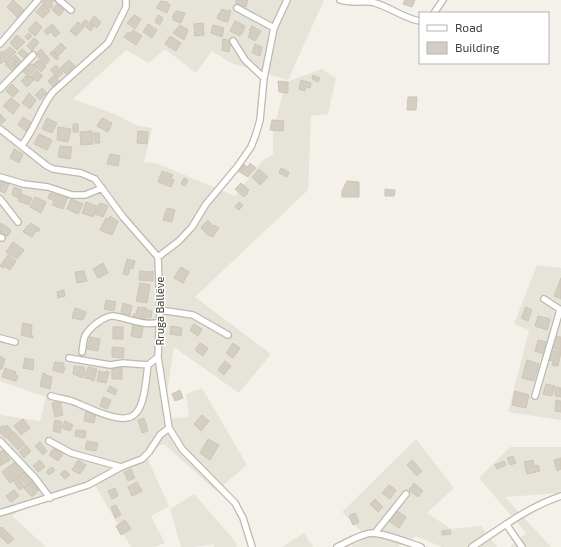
<svg xmlns="http://www.w3.org/2000/svg" width="561" height="547" font-family="'Exo 2',sans-serif">
  <style>
    .residential { fill: #e6e3d9 }
    .building { fill: #d4cdc1; stroke: #cec5b5 }
    .lines { fill: none; stroke-linecap: round; stroke-linejoin: round }
    .minor-casing { stroke: #beb9ae; stroke-width: 8 }
    .minor { stroke: #fff; stroke-width: 5.5 }
    .labels { text-anchor: middle; dominant-baseline: central; stroke-width: 3; stroke-linejoin: round; paint-order: stroke }
    .street-label { font-size: 11px; fill: #464239; stroke: #fff }
  </style>
  <rect width="100%" height="100%" fill="#f3f1ea"/>
  <path class="residential" d="M0,0H324L288,80L231,63L212,51L196,73L165,49L149,63L126,50L73,99L117,115L135,125L152,128L144,162L156,163L235,196L262,161L273,154V131L286,82L322,69L336,78L328,114L311,116L308,190L195,297L271,354L239,393L174,347L163,419L189,417L186,394L202,388L247,465L216,491L164,444L144,451L169,506L151,516L165,543L154,547H131L92,480L30,504L12,516L46,547H0V415L40,421L46,397L0,381Z
    M537,265L561,268V420L508,412L529,330L514,324Z
    M416,439L454,488L427,513L451,529L481,526L497,547H442L416,536L398,547H349L367,537L342,512Z
    M510,447H561V493L505,497L551,547H510L526,533L479,478Z
    M194,494L235,541L237,547H214V544L194,547H181L170,509Z
    M304,533L313,547H282Z"/>
  <path class="building" d="M13,0L26,12L19,19L7,7Z
    M44,0H55L51,4L53,6L50,9L42,2Z
    M236,0H248L246,7L236,3Z
    M405,0H415L412,7L403,4Z
    M161,1L165,2L166,1L170,5L167,13L156,8Z
    M43,4L50,11L43,18L36,12Z
    M57,4L64,10L59,16L52,10Z
    M221,9L228,11L229,10L231,11L228,22L225,21V22L217,18L219,13L221,14Z
    M176,11L185,13L181,23L173,20L174,17H172Z
    M134,15L141,19L135,29L127,23Z
    M158,15L163,18L160,25L155,22Z
    M94,16L101,22L97,28L90,22Z
    M85,20L94,26L91,31L82,24Z
    M36,21L42,27L35,36L28,30Z
    M235,21L245,26L242,34H241L240,36L230,31Z
    M78,22L84,27L76,36L70,31Z
    M203,23L204,35L195,36L194,24Z
    M52,24L60,33L55,37L51,32L47,35L44,31Z
    M148,24L157,30L152,38L143,32Z
    M180,25L188,30L184,40L173,33Z
    M213,25L224,28L222,37L211,33Z
    M252,26L261,31L255,41L248,37L251,30H249Z
    M133,30L142,36L136,45L124,37L128,32L131,33Z
    M29,33L32,36L28,40L25,37Z
    M17,35L25,42L17,50L10,43Z
    M170,36L181,43L176,51L165,44Z
    M34,38L39,42L32,51L27,46Z
    M223,39L231,41L229,52L222,50Z
    M61,43L66,48L58,56L53,51Z
    M255,44L262,47L260,56L252,53Z
    M10,47L16,52L10,58L4,52Z
    M22,49L28,54L24,58L18,53Z
    M41,49L50,60L45,65L38,57L39,56L37,53Z
    M2,51L9,59L6,63L4,61L1,64L0,62V53Z
    M52,51L59,58L57,60L50,54Z
    M15,55L23,63L18,68L14,64L17,61L13,58Z
    M12,57L16,61L13,64L16,67L12,71L5,64Z
    M39,60L46,67L41,72L34,64Z
    M69,60L75,66L66,74L60,68Z
    M29,63L31,65L33,64L37,68L28,77L22,70Z
    M56,65L63,73L58,78L50,70Z
    M37,70L43,76L37,82L31,76Z
    M54,75L60,82L54,88L48,81Z
    M313,75L320,78L318,82L312,79Z
    M26,76L28,78L30,76L34,80L27,87L21,81Z
    M301,80L311,83L310,88L306,87L305,91L299,89Z
    M278,81L288,82V93L279,92Z
    M12,84L19,91L13,97L6,91Z
    M42,88L47,93L40,100L35,95Z
    M29,93L36,100L30,109L22,103Z
    M408,97H417L416,110H407Z
    M11,98L20,105L13,114L3,106Z
    M0,114L6,120L1,124L0,123Z
    M23,117L32,123L26,131L18,125Z
    M47,118L57,123L52,133L42,129Z
    M102,118L112,123L108,132L97,126Z
    M272,120L284,121L283,131L270,130Z
    M73,124H78V132H73Z
    M58,127L71,129L68,142L57,140Z
    M92,131L93,144L81,145L80,132Z
    M138,131L148,132L147,144L137,143Z
    M94,133H99L100,143H95Z
    M39,134L52,140L47,150L34,144Z
    M60,146L72,147L70,159L58,157Z
    M14,149L23,154L19,163L10,158Z
    M110,154L120,156L118,166L107,164Z
    M250,163L256,168L248,177L238,171L243,164L248,167Z
    M281,168L289,172L287,177L279,173Z
    M259,169L268,177L260,185L252,177Z
    M162,171L173,175L171,179L174,180L171,187L158,182Z
    M184,178L188,180L185,186L181,184Z
    M1,181L9,184L5,193L0,191Z
    M347,181L359,182V197H342V191Z
    M241,183L249,190L247,192L248,193L244,197L235,189Z
    M14,187L22,190L19,198L12,195Z
    M385,189L395,190L394,196H385Z
    M57,192L68,197L63,209L52,205L54,201L48,198L50,193L56,195Z
    M21,194L32,198L29,205L18,201Z
    M35,197L46,202L41,213L30,207Z
    M71,199L83,204L78,214L67,209Z
    M86,202L97,206L93,217L82,213Z
    M239,202L243,205L239,210L235,207Z
    M100,203L108,206L103,217L95,214Z
    M167,208L175,210L172,222L163,220Z
    M110,216L118,221L112,235L100,230L106,218L109,219Z
    M208,220L213,226L214,225L219,228L213,237L208,235L202,229L201,227Z
    M1,223L11,230L8,236L0,234V225Z
    M31,223L40,229L38,232L36,231L32,237L23,232L28,225L29,226Z
    M13,242L24,250L17,259L6,252Z
    M8,255L16,261L10,270L4,266L3,268L0,266Z
    M127,259L135,261L133,269L130,268L128,275L123,274Z
    M103,263L108,273L98,278L93,269Z
    M181,267L189,272L183,283L174,278Z
    M84,271L87,281L77,283L75,272Z
    M140,271L148,272L153,271V281L139,280Z
    M561,278V299L554,296Z
    M140,283L150,285L147,303L136,301Z
    M64,290L65,296L58,298L57,292Z
    M106,300L116,302L114,311L104,309Z
    M123,303L132,306L130,315L121,313Z
    M138,307L147,308L146,310L152,311L151,318L145,317V319L142,318L141,321L133,319L134,314H136Z
    M526,307L532,310L528,321L521,318Z
    M75,308L86,312L83,320L72,318Z
    M538,316L550,319L547,330L535,326Z
    M23,323L32,325L31,335L33,336V338L21,335Z
    M133,324L143,327L141,338L131,336Z
    M194,324L202,329L198,336L190,330Z
    M171,326L182,328L181,336L170,334Z
    M113,327H123V339H113Z
    M556,336L561,337V351L553,348Z
    M90,337L100,339L98,351L87,349Z
    M538,340L547,342L544,354L535,351Z
    M200,343L208,348L203,356L195,350Z
    M233,343L240,348L233,358L226,353Z
    M112,347L124,348L123,358L112,357Z
    M551,350L561,352L558,366L552,365L553,361L549,360Z
    M0,355V357L5,359L2,369H0Z
    M25,358L34,360L33,370L23,368Z
    M527,360L539,364L534,381L522,378Z
    M225,361L231,366L224,375L218,370Z
    M55,362L64,363V368H65L63,373L53,370Z
    M74,366L84,367L85,372L83,378L73,374Z
    M112,366H122V379H112Z
    M88,367L97,369L94,381L91,380V379L85,378Z
    M5,368L16,372L15,375L18,376L16,381L2,377Z
    M99,371L106,373V371L109,372L106,383L97,381Z
    M43,373L46,374L45,375L52,377L50,389L40,386Z
    M546,384L555,386L552,396L543,394Z
    M110,386L117,390L115,395L107,391Z
    M556,387L561,388V397L555,396Z
    M180,390L183,398L175,401L172,394Z
    M515,391L529,395L526,408L512,405Z
    M103,397L111,400L107,409L100,406Z
    M556,400L561,401V412L555,411Z
    M60,401L63,415L55,417L52,403Z
    M86,411L96,414L94,423L84,421Z
    M202,415L209,421L201,431L194,424Z
    M144,418L148,431L142,433L138,420Z
    M23,419L30,428L21,435L14,426Z
    M55,420L62,422L60,433L53,431Z
    M65,421L73,425L70,431L62,428Z
    M3,425L4,427L7,425L13,432L5,438L0,432V428Z
    M76,430L86,431L85,438L75,436Z
    M14,432L25,444L18,450L7,438Z
    M208,439L219,445L210,460L200,453Z
    M87,441L98,443L96,451L85,449Z
    M40,442L47,451L43,455L35,446Z
    M26,445L31,451L24,458L19,452Z
    M54,448L63,454L58,461L49,455Z
    M3,450L10,460L0,466V452Z
    M513,456L516,463L510,465L507,458Z
    M561,458V469L557,471L554,460Z
    M40,460L45,467L38,472L33,466Z
    M78,460L86,465L80,474L72,470Z
    M412,460L422,471L417,476L407,465Z
    M533,460L534,466L538,465L540,471L527,474L524,462Z
    M504,461L506,465L497,469L495,465Z
    M15,462L23,473L10,483L2,472Z
    M52,467L55,470L49,475L46,472Z
    M131,469L135,478L128,481L124,472Z
    M65,470L70,475L65,479L60,474Z
    M26,471L33,481L27,486L19,476Z
    M18,477L25,486L20,490L13,481Z
    M32,482L39,490L32,497L24,488Z
    M137,482L142,491L132,496L128,487Z
    M414,483L423,491L418,497L409,490Z
    M389,485L396,490L390,499L382,493Z
    M115,488L118,496L112,499L108,491Z
    M14,490L19,496L11,502L6,496Z
    M375,499L383,507L378,512L370,504Z
    M116,505L121,515L115,518L111,507Z
    M396,510L406,517L399,528L389,521Z
    M355,513L359,522L353,525L349,516Z
    M125,520L131,529L121,535L116,526Z
    M2,527L14,539L8,544L0,536V528Z
    M450,530L451,534L442,535V531Z"/>
  <g class="lines">
    <defs>
      <path id="minor" d="M59,0L71,10
        M340,0C352,4 364,0 375,3C390,7 405,19 420,21
        M237,8L274,28
        M434,13L443,0
        M233,41L245,60L264,78
        M0,44L38,0
        M0,89L33,55
        M0,129L47,166L53,169L81,173L95,179L123,217L158,257L160,310L158,357L169,428L182,449L235,503L243,518L252,547
        M22,145C35,129 40,108 53,92L108,43L126,7V0
        M0,177L24,184L48,187L72,195H85L102,188
        M0,199L18,222
        M0,237L2,238
        M158,257L179,241L192,227L206,204L237,167L251,147L256,134L260,120L264,78L274,28L287,0
        M544,299L561,310
        M160,310L193,315L228,335
        M0,338L15,342
        M82,352C83,347 83,341 85,336C90,327 105,315 114,316C126,318 148,327 159,322
        M69,358L110,365L123,363L148,365
        M51,396C58,398 65,399 72,401C86,406 124,428 136,413C145,404 146,378 148,365L158,357
        M535,396L560,310
        M0,441L35,478L50,498
        M49,441L71,453L121,467
        M0,513L88,485L121,467L142,459L149,452L160,435L169,428
        M506,524L522,547
        M375,533L406,494
        M337,547C348,542 360,534 372,533C384,533 409,543 421,547
        M472,547C501,528 528,507 561,496"/>
    </defs>
    <use href="#minor" class="minor-casing"/>
    <use href="#minor" class="minor"/>
  </g>
  <g class="labels">
    <g class="street-label">
      <text transform="translate(159 311) rotate(-90)">Rruga Ballëve</text>
    </g>
  </g>
  <rect x="419" y="12" width="130" height="52" fill="#ffffff" stroke="#b5b3b0"/>
  <rect x="427" y="25" width="20" height="6" fill="#ffffff" stroke="#b5b3b0"/>
  <text x="455" y="32" font-size="12" fill="#464239">Road</text>
  <rect x="427" y="42" width="20" height="12" fill="#d4cdc1" stroke="#b5b3b0"/>
  <text x="455" y="52" font-size="12" fill="#464239">Building</text>
</svg>
